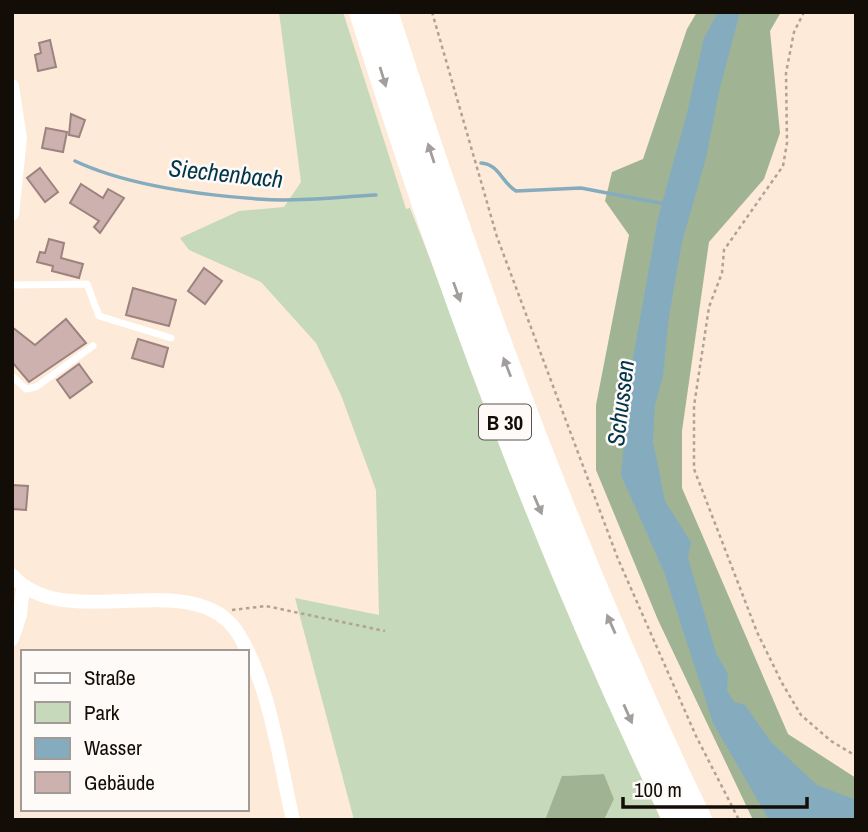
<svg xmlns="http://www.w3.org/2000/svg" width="868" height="832" font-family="'Archivo Narrow',sans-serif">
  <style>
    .green { fill: #c6d9ba }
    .forest { fill: #a0b493 }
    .water { fill: #85abbf }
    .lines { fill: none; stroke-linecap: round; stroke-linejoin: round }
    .stream { stroke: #85abbf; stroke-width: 3.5 }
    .building { fill: #ccb1ae; stroke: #9c837f; stroke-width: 2 }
    .path { stroke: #b1a294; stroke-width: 2.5; stroke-dasharray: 3.5 3.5; stroke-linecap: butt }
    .lane { stroke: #fff; stroke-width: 7 }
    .street { stroke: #fff; stroke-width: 14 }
    .highway { stroke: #fff; stroke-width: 26 }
    .oneway { fill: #a19e9c }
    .labels { text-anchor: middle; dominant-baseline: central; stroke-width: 5; stroke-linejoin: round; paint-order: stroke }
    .shield { fill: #fefaf7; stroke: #5a544f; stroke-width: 2 }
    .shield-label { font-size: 21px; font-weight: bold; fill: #130d07 }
    .water-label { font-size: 24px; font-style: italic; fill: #00354b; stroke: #fefaf7 }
  </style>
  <rect width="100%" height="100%" fill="#fdead8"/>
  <path class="green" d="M279,12H343L406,209L410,208L581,643L661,820H604L614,799L604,774L563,776L545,820H354L295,598L379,615L376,490L341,395L316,343L261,282L189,250L180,238L239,211L284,207L301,182Z"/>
  <path class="forest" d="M697,12H781L770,31L780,133L764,179L709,242L682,431V488L788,734L856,778V820H753L658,620L596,470V405L629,235L605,201L612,172L643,159L687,29Z
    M604,774L614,799L604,820H545L562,776Z"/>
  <path class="water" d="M718,12H740L719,92L706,158L682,242L669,316L663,376L655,405L653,441L665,501L691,542L688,558L716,653L728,674L727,690L734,702L745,705L772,743L817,785L856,800V820H815L808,817L806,820H769L713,723L664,572L621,475L630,375L658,218L687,113L704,38Z"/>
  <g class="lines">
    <path class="stream" d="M75,161C126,185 202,195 258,199C297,202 338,197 376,195
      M481,163C499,164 502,183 516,191L581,188L665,204"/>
  </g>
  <path class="building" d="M50,40L56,67L38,71L35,55L41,53L39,43Z
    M71,114L85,120L79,137L69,135Z
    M46,128L67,132L63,152L42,148Z
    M40,168L58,192L45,202L27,178Z
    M81,184L103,198L108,189L124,198L100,233L94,227L99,221L70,203Z
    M49,239L64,243L61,258L83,264L79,278L52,271L53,266L37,262L40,252L45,253Z
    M204,268L222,281L205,304L188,291Z
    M133,288L176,300L169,326L126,315Z
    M66,319L86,343L29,382L12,362V327L35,345Z
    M138,339L168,348L163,367L132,358Z
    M79,364L92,382L70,398L57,380Z
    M12,485L28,486L26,510L12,509Z"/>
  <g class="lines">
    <path class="path" d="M432,12L497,237L618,559L696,736L739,820
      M804,12L794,32L786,73L787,143L783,166L724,250L722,273L709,307L694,406V469L757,632L782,683L801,715L831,741L856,756
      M232,610L266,606L385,631"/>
    <path class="lane" d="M12,285L87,284L99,316L171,338
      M12,376L26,389L36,387L93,346"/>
    <path class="street" d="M12,86L20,138L12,214
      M12,575C65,637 196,562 239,635C271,689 279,760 293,820
      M12,639L20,615L23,588"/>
    <path class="highway" d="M362,12C448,288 550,560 676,820
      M385,12C474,288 573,559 699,820"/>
  </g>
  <defs><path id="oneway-solid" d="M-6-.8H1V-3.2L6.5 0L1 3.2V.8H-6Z" transform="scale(1.75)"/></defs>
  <g class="oneway">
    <use href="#oneway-solid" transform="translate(383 77) rotate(73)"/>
    <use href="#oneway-solid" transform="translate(431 153) rotate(-108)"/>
    <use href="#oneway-solid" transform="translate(457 292) rotate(70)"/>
    <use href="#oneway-solid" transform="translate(507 367) rotate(-111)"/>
    <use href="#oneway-solid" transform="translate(538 505) rotate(67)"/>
    <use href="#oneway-solid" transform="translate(611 624) rotate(-114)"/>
    <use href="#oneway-solid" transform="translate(628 714) rotate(66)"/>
  </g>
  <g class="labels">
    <rect class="shield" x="479" y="404.5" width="52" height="35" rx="5"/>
    <g class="shield-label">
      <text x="505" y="422">B 30</text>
    </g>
    <g class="water-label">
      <text transform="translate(226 173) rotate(6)">Siechenbach</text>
      <text transform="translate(620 403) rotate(-83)">Schussen</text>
    </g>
  </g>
  <rect width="868" height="832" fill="none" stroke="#130d07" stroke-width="28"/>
  <rect x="21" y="650" width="228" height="161" fill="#fefaf7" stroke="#a09b97" stroke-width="2"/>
  <rect x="35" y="673" width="35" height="10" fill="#ffffff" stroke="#a09b97" stroke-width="2"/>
  <text x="84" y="685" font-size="21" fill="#130d07">Straße</text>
  <rect x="35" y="702" width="35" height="21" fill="#c6d9ba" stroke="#a09b97" stroke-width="2"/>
  <text x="84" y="720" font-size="21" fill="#130d07">Park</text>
  <rect x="35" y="738" width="35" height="21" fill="#85abbf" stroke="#a09b97" stroke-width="2"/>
  <text x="84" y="755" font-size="21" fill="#130d07">Wasser</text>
  <rect x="35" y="772" width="35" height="21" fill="#ccb1ae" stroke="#a09b97" stroke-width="2"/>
  <text x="84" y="790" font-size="21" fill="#130d07">Gebäude</text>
  <path d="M623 797v10h184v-10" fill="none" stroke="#130d07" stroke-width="3.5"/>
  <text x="634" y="797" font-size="21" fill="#130d07" stroke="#fefaf7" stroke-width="5" paint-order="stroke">100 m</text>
</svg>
